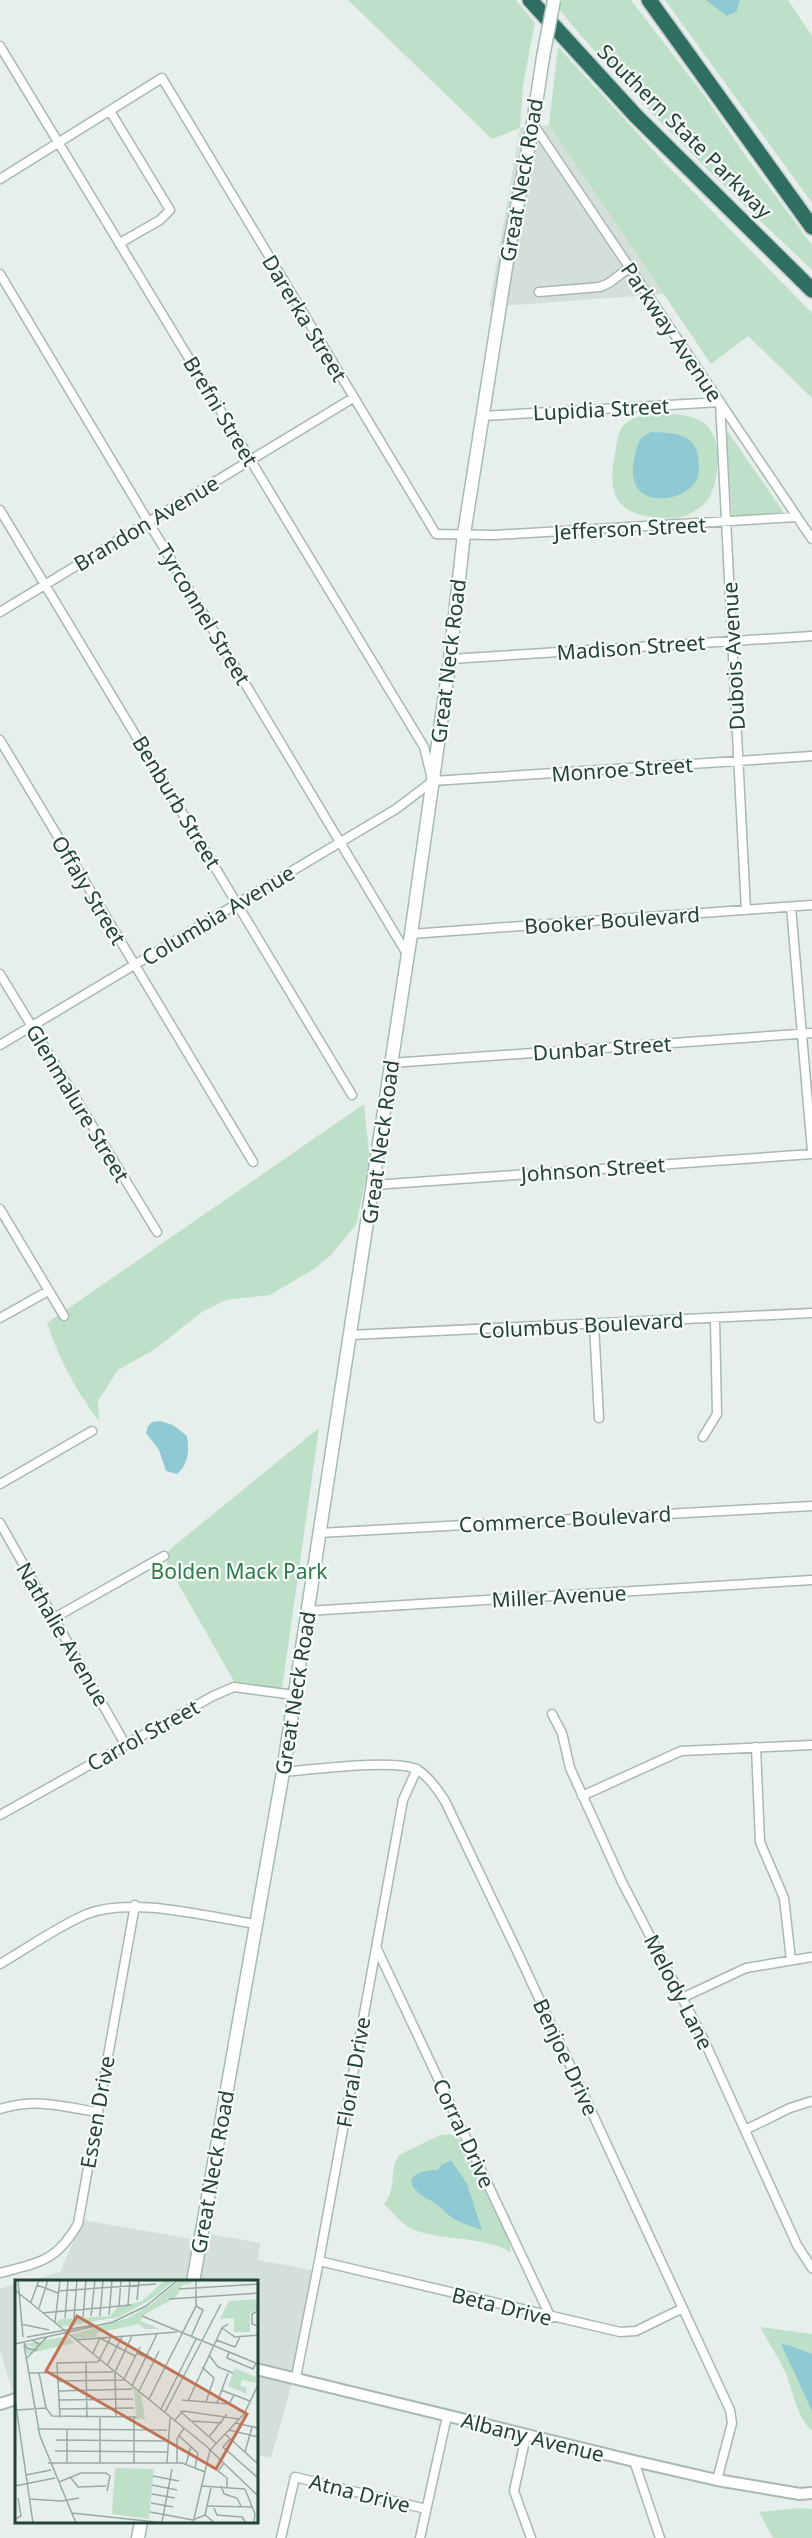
<svg xmlns="http://www.w3.org/2000/svg" width="812" height="2538" font-family="'Noto Sans',sans-serif">
  <style>
    .built { fill: #d4dfda }
    .green { fill: #bfe0c8 }
    .water { fill: #8ec9d4 }
    .lines { fill: none; stroke-linecap: round; stroke-linejoin: round }
    .minor-casing { stroke: #a8b8b2; stroke-width: 11 }
    .tertiary-casing { stroke: #a8b8b2; stroke-width: 14 }
    .secondary-casing { stroke: #a4bbb3; stroke-width: 15 }
    .motorway-casing { stroke: #c2cac8; stroke-width: 18 }
    .minor { stroke: #fff; stroke-width: 8 }
    .tertiary { stroke: #fff; stroke-width: 10 }
    .secondary { stroke: #fff; stroke-width: 12 }
    .motorway { stroke: #2f6f62; stroke-width: 15 }
    .secondary-bridge-casing { stroke: #a4bbb3; stroke-width: 15; stroke-linecap: butt }
    .secondary-bridge { stroke: #fff; stroke-width: 12 }
    .labels { text-anchor: middle; dominant-baseline: central; stroke-width: 4.5; stroke-linejoin: round; paint-order: stroke }
    .street-label { font-size: 21px; fill: #24423a; stroke: #f7fbf9 }
    .park-label { font-size: 21px; fill: #2d7a4b; stroke: #f7fbf9 }
    .inset-road { fill: none; stroke: #98aaa4; stroke-width: 1.5 }
    .view { fill: #c07456; fill-opacity: 0.15; stroke: #c07456; stroke-width: 3 }
    .inset-edge { fill: none; stroke: #24423a; stroke-width: 3 }
  </style>
  <rect width="100%" height="100%" fill="#e6efeb"/>
  <path class="built" d="M549,125L664,294L489,307L520,128Z
    M83,2220L203,2241L205,2233L260,2243L258,2260L323,2272L271,2458L257,2455L256,2282H26L60,2272Z
    M16,2284V2397L14,2398L0,2349V2289Z"/>
  <path class="green" d="M348,0H516L535,23L523,85L520,128L492,139Z
    M551,0H631L704,95L745,155L812,245V270C721,184 631,97 551,0Z
    M665,0H788L812,36V203Z
    M558,47L664,162L812,313V398L748,336L711,364L549,125Z
    M655,413C671,414 690,413 704,423C724,436 720,488 705,503C700,508 688,516 682,517C673,520 663,518 654,517C610,513 608,486 616,448C617,440 619,428 626,423C635,416 645,415 655,413Z
    M726,429L785,514L732,516Z
    M364,1104L370,1161L356,1225L330,1256L314,1269L270,1295L226,1300L202,1312L155,1349L118,1370L98,1401L99,1421C76,1391 59,1359 47,1323Z
    M319,1428L282,1689L235,1683L167,1564L169,1550Z
    M450,2134L461,2140L466,2148L509,2239L511,2252C476,2234 443,2242 412,2229C401,2224 393,2212 384,2204C398,2187 388,2171 399,2155L440,2135Z
    M760,2327L812,2334V2431C797,2417 793,2392 786,2374C779,2358 769,2343 760,2327Z
    M800,2508L812,2509V2538H773L759,2512Z"/>
  <path class="water" d="M706,0H740L737,11L727,16Z
    M651,432C669,433 696,432 698,457C699,465 700,471 697,479C689,497 657,505 641,492C628,482 633,453 640,440C642,437 647,434 651,432Z
    M160,1421L173,1425L187,1436C189,1450 189,1464 177,1474L166,1471L159,1450L146,1433L148,1426L152,1422Z
    M451,2160L467,2184L482,2230C471,2226 460,2223 451,2217C446,2213 441,2208 436,2204C431,2200 425,2198 420,2194C399,2177 422,2169 438,2170L441,2165Z
    M781,2344L788,2345L812,2354V2411Z"/>
  <g class="lines">
    <defs>
      <path id="minor" d="M0,46L424,747L431,775
        M110,111L170,210L160,220L120,243
        M533,124L812,539
        M0,179L162,78L436,534L495,535L797,517
        M0,274L407,954
        M539,292L600,287L609,283L629,268
        M483,416L720,402L746,910
        M0,510L352,1095
        M0,612L353,398
        M450,659L812,636
        M0,740L253,1162
        M433,781L812,756
        M791,907L812,1151
        M411,934L812,905
        M0,974L157,1232
        M0,1045L396,809L433,781
        M391,1063L812,1033
        M374,1185L812,1154
        M0,1209L64,1316
        M0,1318L48,1291
        M594,1324L599,1418
        M350,1335L812,1313
        M703,1437L717,1414L715,1319
        M0,1484L92,1431
        M0,1523L125,1744
        M319,1533L812,1506
        M307,1611L812,1580
        M54,1618L164,1556
        M552,1714L562,1733L570,1768L622,1882L704,2040L797,2245L812,2268
        M756,1747L760,1842L784,1898L791,1960
        M283,1772C310,1770 398,1758 418,1770C429,1777 438,1790 445,1801L517,1951L730,2410L732,2423L717,2480
        M582,1796L681,1751L812,1745
        M0,1815L213,1696L234,1687L294,1695
        M377,1949L551,2318
        M0,1964C28,1948 58,1926 87,1914C131,1896 209,1917 255,1924
        M682,1998L746,1968L812,1957
        M0,2109C36,2098 61,2106 97,2112
        M745,2130L790,2108L812,2101
        M319,2261L620,2332L636,2331L683,2308
        M0,2273C40,2262 56,2262 78,2224L135,1905
        M296,2377L319,2261L403,1800L417,1769
        M526,2436L514,2491L531,2538
        M634,2461L660,2538
        M281,2538L295,2477L426,2509
        M420,2538L447,2416"/>
      <path id="tertiary" d="M256,2369L634,2461L717,2480L800,2494L812,2493
        M0,2404L16,2399"/>
      <path id="secondary" d="M193,2282L283,1772L411,934L450,659L464,534L509,248L533,124L543,57
        M138,2538L141,2522"/>
      <path id="motorway" d="M530,0L636,116L812,290
        M649,0L812,227"/>
    </defs>
    <use href="#minor" class="minor-casing"/>
    <use href="#tertiary" class="tertiary-casing"/>
    <use href="#secondary" class="secondary-casing"/>
    <use href="#motorway" class="motorway-casing"/>
    <use href="#minor" class="minor"/>
    <use href="#tertiary" class="tertiary"/>
    <use href="#secondary" class="secondary"/>
    <use href="#motorway" class="motorway"/>
    <defs>
      <path id="secondary-bridge" d="M543,57L554,0"/>
    </defs>
    <use href="#secondary-bridge" class="secondary-bridge-casing"/>
    <use href="#secondary-bridge" class="secondary-bridge"/>
  </g>
  <g class="labels">
    <g class="street-label">
      <text transform="translate(685 131) rotate(45)">Southern State Parkway</text>
      <text transform="translate(521 180) rotate(-80)">Great Neck Road</text>
      <text transform="translate(305 318) rotate(59)">Darerka Street</text>
      <text transform="translate(672 332) rotate(56)">Parkway Avenue</text>
      <text transform="translate(601 409) rotate(-3)">Lupidia Street</text>
      <text transform="translate(221 411) rotate(59)">Brefni Street</text>
      <text transform="translate(146 523) rotate(-31)">Brandon Avenue</text>
      <text transform="translate(630 528) rotate(-3)">Jefferson Street</text>
      <text transform="translate(204 614) rotate(59)">Tyrconnel Street</text>
      <text transform="translate(631 647) rotate(-4)">Madison Street</text>
      <text transform="translate(733 656) rotate(-93)">Dubois Avenue</text>
      <text transform="translate(448 661) rotate(-83)">Great Neck Road</text>
      <text transform="translate(622 769) rotate(-4)">Monroe Street</text>
      <text transform="translate(177 802) rotate(59)">Benburb Street</text>
      <text transform="translate(89 890) rotate(59)">Offaly Street</text>
      <text transform="translate(218 915) rotate(-31)">Columbia Avenue</text>
      <text transform="translate(612 920) rotate(-4)">Booker Boulevard</text>
      <text transform="translate(602 1048) rotate(-4)">Dunbar Street</text>
      <text transform="translate(78 1103) rotate(59)">Glenmalure Street</text>
      <text transform="translate(380 1142) rotate(-82)">Great Neck Road</text>
      <text transform="translate(593 1169) rotate(-4)">Johnson Street</text>
      <text transform="translate(581 1325) rotate(-3)">Columbus Boulevard</text>
      <text transform="translate(565 1519) rotate(-3)">Commerce Boulevard</text>
      <text transform="translate(559 1596) rotate(-3)">Miller Avenue</text>
      <text transform="translate(63 1634) rotate(60)">Nathalie Avenue</text>
      <text transform="translate(295 1693) rotate(-81)">Great Neck Road</text>
      <text transform="translate(143 1735) rotate(-29)">Carrol Street</text>
      <text transform="translate(679 1992) rotate(63)">Melody Lane</text>
      <text transform="translate(566 2057) rotate(65)">Benjoe Drive</text>
      <text transform="translate(353 2072) rotate(-80)">Floral Drive</text>
      <text transform="translate(97 2112) rotate(-80)">Essen Drive</text>
      <text transform="translate(464 2133) rotate(65)">Corral Drive</text>
      <text transform="translate(212 2172) rotate(-80)">Great Neck Road</text>
      <text transform="translate(502 2306) rotate(14)">Beta Drive</text>
      <text transform="translate(533 2437) rotate(14)">Albany Avenue</text>
      <text transform="translate(360 2493) rotate(14)">Atna Drive</text>
    </g>
    <g class="park-label">
      <text x="239" y="1571">Bolden Mack Park</text>
    </g>
  </g>
  <g transform="translate(15 2280)">
    <rect width="243" height="243" fill="#e6efeb"/>
    <path d="M150,0H160L135,20L104,37L46,47L41,42L46,39L95,36L103,27L127,21ZM165,0H176V4L168,5L160,18L127,36L126,41L144,49H130L124,44L82,53V57L60,59L55,55L113,38L135,25ZM243,19V29L235,33V52H219V38L205,39L214,21ZM53,56L59,63L12,74L11,68L22,69L10,64ZM220,88L241,97L242,103L227,100L225,106L231,107L232,114L213,106ZM119,109L126,114L130,139H121ZM100,188L139,189L134,239L97,234Z" fill="#bfe0c8"/>
    <path class="inset-road" d="M3,0L8,57M22,5L43,13M164,9L243,4M0,10L191,166L243,216M43,11L141,4M154,19L243,13M122,20L124,0M16,22L24,0M113,25L115,0M104,26L106,0M24,28L33,0M243,31L237,34V44L243,46M27,33L117,25M94,35L97,0M76,36L80,0M85,36L88,0M127,36L243,84M68,37L71,0M50,38L53,1M59,38L62,0M40,42L45,0M6,44L34,50M207,48L220,57L243,55M12,57L79,45M176,57L188,30L181,26M61,60L162,52M201,60L220,67L225,57M9,63L12,68L21,70L24,64L17,60M0,64L98,42L131,26L163,0M9,65L25,156L61,243M214,72L212,78L238,89L241,83M78,73L85,58L120,76M122,73L150,86M194,75L203,87L218,93M12,78L32,57M71,83L72,138M92,86L107,57M187,87L199,98L191,122M13,93L98,92M24,93L31,128L37,136L121,137M109,99L125,67M43,101L110,100M117,106L142,54M206,110L235,121M43,111L118,109M124,111L144,71M0,119L18,243M134,119L181,26V0M44,120L118,119M167,120L214,124L219,115M173,121L207,48L213,44M202,123L213,93M44,129L119,128M146,129L181,59M2,130L31,128M165,131L201,163M150,132L206,24M101,137L100,92L117,56M45,138L42,83L83,82L96,57M160,140L168,131L224,139M176,141L207,143M220,143L243,148M22,149L152,150M214,150L243,157M210,154L243,184M163,155L183,173L180,188M194,157L212,134M215,159L208,167L243,198M41,160L152,161M40,171L152,172M230,172L237,147M52,182V149M85,182V138M33,183H167L190,192M119,183V137M152,183L155,138M162,183V159L169,148M209,183L203,191L212,198V207M171,184L176,166M11,195L36,190M138,196L164,201M56,198L63,207L91,206M44,202L66,193H91L95,196L92,211M137,205L162,210M0,206L40,198M186,206L230,209M206,206L209,214L222,218L226,226M230,209L240,234L239,242M137,214L160,218M14,219L47,221L64,218M136,223L158,227M191,226L238,227M199,228L202,235L227,237L231,243M135,232L178,240L190,235L200,243M57,233L150,243M190,235L196,208M0,239L6,236L3,218M147,242L157,189M178,243L195,170L229,134L243,105"/>
    <path class="view" d="M62,36L232,134L201,189L31,91Z"/>
    <rect width="243" height="243" class="inset-edge"/>
  </g>
</svg>
